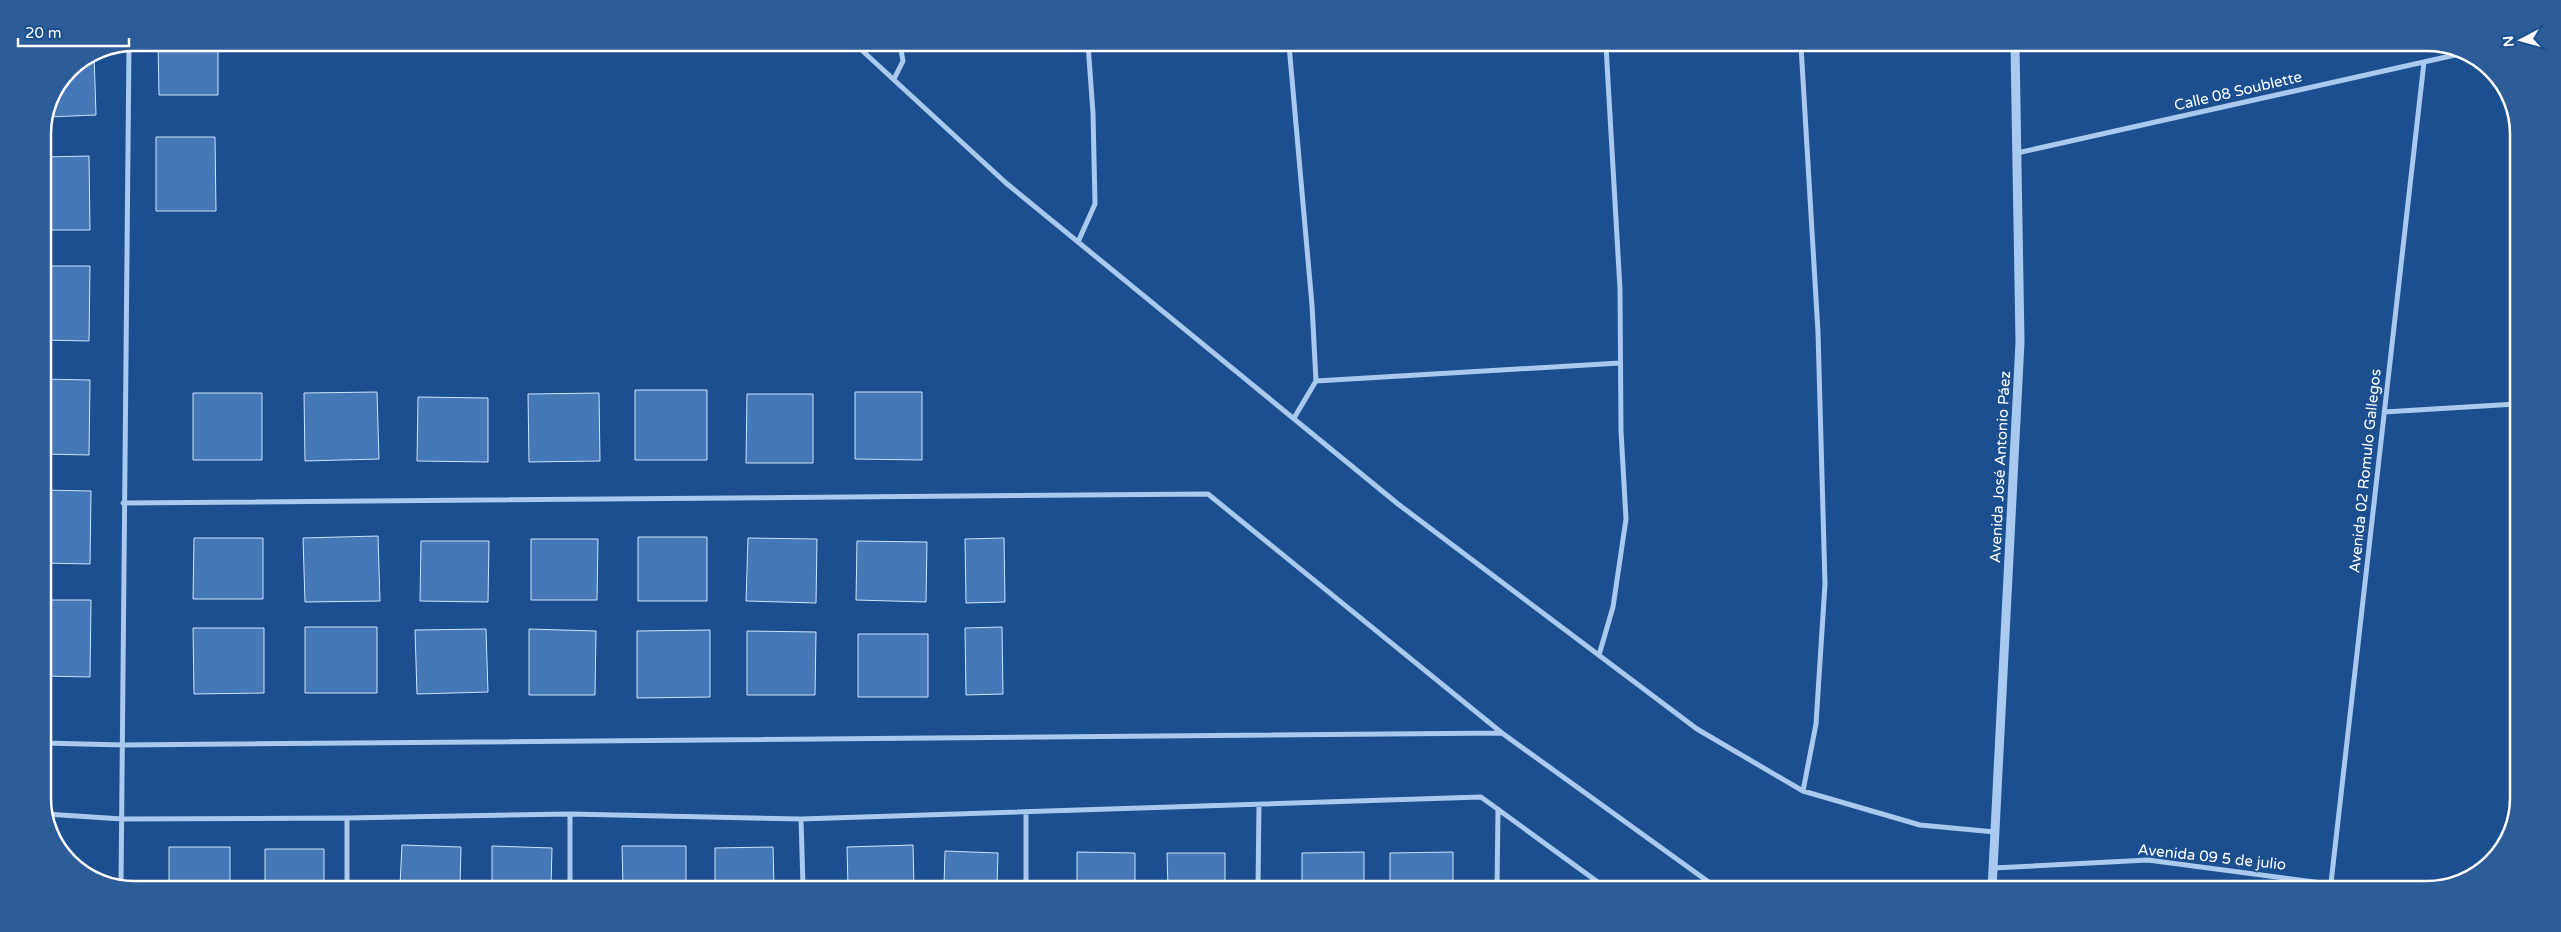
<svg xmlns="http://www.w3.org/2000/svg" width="2561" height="932" font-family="'Varela Round',sans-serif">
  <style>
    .building { fill: #4478b7; stroke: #cfe3fa }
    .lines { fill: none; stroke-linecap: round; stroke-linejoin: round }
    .minor { stroke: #a9c9ee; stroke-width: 5 }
    .tertiary { stroke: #a9c9ee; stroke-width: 9 }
    .labels { text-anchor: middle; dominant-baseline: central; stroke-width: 4; stroke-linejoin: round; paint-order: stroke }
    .street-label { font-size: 15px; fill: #fff; stroke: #1b4f8f }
    .rim { fill: none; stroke: #fff; stroke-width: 2.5 }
  </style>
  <rect width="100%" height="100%" fill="#1b4f8f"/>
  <path class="building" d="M158,43H218V95H159Z
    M94,53L96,115L48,117L70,69Z
    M156,137H215L216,211H156Z
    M89,156L90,230H43V157Z
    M43,266H90L89,341L43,340Z
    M43,379L90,380L89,455L43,454Z
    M635,390H707V460H635Z
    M377,392L379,459L305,461L304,393Z
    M855,392H922V460L855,459Z
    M193,393H262V460H193Z
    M599,393L600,461L529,462L528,394Z
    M747,394H813V463H746Z
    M418,397L488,398V462L417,461Z
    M43,490L91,491L90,564L43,563Z
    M378,536L380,601L305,602L303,538Z
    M638,537H707V601H638Z
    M194,538H263V599H193Z
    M748,538L817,539L816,603L746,601Z
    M1004,538L1005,602L966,603L965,539Z
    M531,539H598L597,600H531Z
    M421,541H489L488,602L420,601Z
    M857,541L927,542L926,602L856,600Z
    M43,600H91L90,677L43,676Z
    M305,627H377V693H305Z
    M1002,627L1003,694L966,695L965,628Z
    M193,628H264V693L194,694Z
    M486,629L488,692L417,694L415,630Z
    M529,629L596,631L595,695H529Z
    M710,630V697L637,698V631Z
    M747,631L816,632L815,695H747Z
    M858,634H928V697H858Z
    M402,845L461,847L460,885H400Z
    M913,845L914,886H848L847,847Z
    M492,846L552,848L551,886H492Z
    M622,846H686V886H623Z
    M169,847H230V885H169Z
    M773,847L774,886H715V848Z
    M265,849H324V885H265Z
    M945,851L998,853L997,887L944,886Z
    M1077,852L1135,853V887H1077Z
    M1364,852V887H1302V853Z
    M1453,852V887H1390V853Z
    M1167,853H1225V887H1168Z"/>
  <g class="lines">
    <path class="minor" d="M855,44L1006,183L1398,504L1697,729L1803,791L1920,825L1995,832
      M1289,45L1312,305L1316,381L1294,418
      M1801,46L1818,332L1825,584L1816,724L1803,791
      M894,79L903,61L900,44
      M2017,153L2464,53
      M1078,242L1095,204L1093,113L1088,44
      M1316,381L1620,363
      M2384,412L2516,404
      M123,503L1208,494L1502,733
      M1599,655L1613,607L1626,519L1621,431L1620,289L1606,46
      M43,743L124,745L1502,733L1717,888
      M46,814L122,819L347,818L570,814L801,819L1481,797L1606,888
      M570,814V886
      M801,819L803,886
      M1993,868L2148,860L2368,889
      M2331,883L2424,62
      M121,885L129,44
      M347,885V818
      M1026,887V812
      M1258,887L1259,805
      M1497,888L1498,809"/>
    <path class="tertiary" d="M1992,889L2020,342L2015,46"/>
  </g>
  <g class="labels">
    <g class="street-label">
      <text transform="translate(2238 91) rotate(-13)">Calle 08 Soublette</text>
      <text transform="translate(2000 467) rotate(-87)">Avenida José Antonio Páez</text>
      <text transform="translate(2365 471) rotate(-84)">Avenida 02 Romulo Gallegos</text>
      <text transform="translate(2212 857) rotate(6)">Avenida 09 5 de julio</text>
    </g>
  </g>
  <path d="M0 0H2561V932H0ZM134 51H2427A83 83 0 0 1 2510 134V798A83 83 0 0 1 2427 881H134A83 83 0 0 1 51 798V134A83 83 0 0 1 134 51Z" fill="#2d5d98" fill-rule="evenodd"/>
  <path class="rim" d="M134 51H2427A83 83 0 0 1 2510 134V798A83 83 0 0 1 2427 881H134A83 83 0 0 1 51 798V134A83 83 0 0 1 134 51Z"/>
  <g transform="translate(2521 40) rotate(264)" stroke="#1b4f8f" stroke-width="4" paint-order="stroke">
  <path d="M0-4L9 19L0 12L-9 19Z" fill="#ffffff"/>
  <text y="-8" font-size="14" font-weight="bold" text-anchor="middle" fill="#ffffff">N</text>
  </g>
  <path d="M18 38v8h111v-8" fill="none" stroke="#ffffff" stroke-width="2.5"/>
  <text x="25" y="38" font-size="15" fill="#ffffff" stroke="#1b4f8f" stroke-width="4" paint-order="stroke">20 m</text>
</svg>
